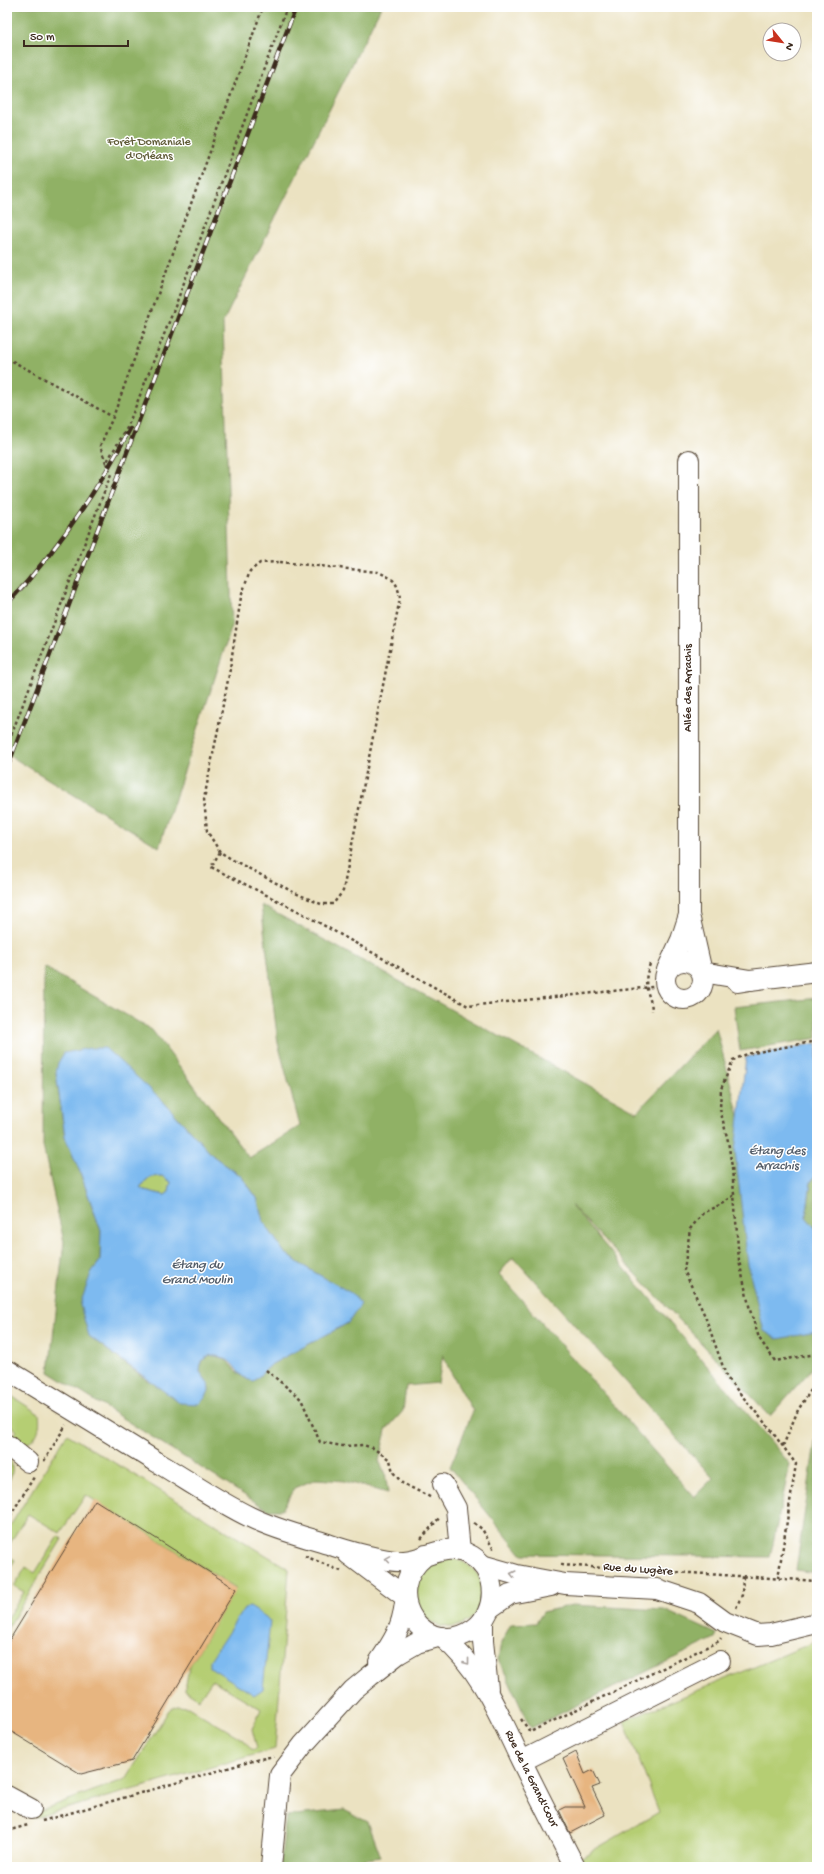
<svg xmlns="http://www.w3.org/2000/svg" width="824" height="1874" font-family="'Gochi Hand',sans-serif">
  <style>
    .green { fill: #b5ce73; stroke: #787c48 }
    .forest { fill: #90b165; stroke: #666e42; fill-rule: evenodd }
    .water { fill: #7dbaf0; stroke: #5c7287; fill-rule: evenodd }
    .building { fill: #e7b580 }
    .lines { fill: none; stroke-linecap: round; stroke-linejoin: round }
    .minor-casing { stroke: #554636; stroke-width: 22 }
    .path { stroke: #554636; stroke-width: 2.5; stroke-dasharray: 3 3; stroke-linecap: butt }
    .minor { stroke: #fff; stroke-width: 20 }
    .rail-casing { stroke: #3b2a1e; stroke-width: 4.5 }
    .rail { stroke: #fff; stroke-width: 3; stroke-dasharray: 9; stroke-linecap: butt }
    .oneway { stroke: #a79f9a }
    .labels { text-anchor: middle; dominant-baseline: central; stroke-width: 3; stroke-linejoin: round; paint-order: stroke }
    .park-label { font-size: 12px; fill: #605b38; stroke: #fff }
    .street-label { font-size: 12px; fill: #3b2a1e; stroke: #fff }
    .water-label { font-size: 13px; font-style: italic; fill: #525c68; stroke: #fff }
  </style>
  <rect width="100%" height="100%" fill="#fff"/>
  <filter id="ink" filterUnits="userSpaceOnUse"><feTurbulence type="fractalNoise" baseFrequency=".025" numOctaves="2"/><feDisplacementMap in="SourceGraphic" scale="8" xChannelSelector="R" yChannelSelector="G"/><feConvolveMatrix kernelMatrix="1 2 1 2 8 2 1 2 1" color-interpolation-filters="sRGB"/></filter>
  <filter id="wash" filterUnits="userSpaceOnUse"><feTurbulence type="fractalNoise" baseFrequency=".012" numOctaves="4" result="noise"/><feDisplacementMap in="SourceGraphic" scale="16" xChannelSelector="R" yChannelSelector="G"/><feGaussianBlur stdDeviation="0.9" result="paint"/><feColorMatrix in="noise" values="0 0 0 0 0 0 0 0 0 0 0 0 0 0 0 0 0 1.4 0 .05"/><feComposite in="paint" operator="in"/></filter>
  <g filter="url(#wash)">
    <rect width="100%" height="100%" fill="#ebe2c1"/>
    <path class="green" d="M163,1176L171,1182L169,1192L165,1195L144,1190L140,1187L151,1177Z
      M7,1393L39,1414C41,1427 38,1440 24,1445L11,1438L17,1431L7,1422Z
      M67,1434L289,1569L275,1749L33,1818V1813L126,1779L169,1710L177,1706L188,1707L244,1740L252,1750L257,1748L252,1729L261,1709L212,1680L199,1699L185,1690L189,1667L236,1588L86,1495L60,1533L28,1514L7,1548V1531Z
      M7,1455C15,1467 13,1473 7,1485Z
      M58,1536L62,1539L7,1629V1619L24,1592L14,1586L26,1567L35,1573Z
      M7,1555L15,1560L7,1572Z
      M415 1593a34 34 0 1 1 68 0a34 34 0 1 1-68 0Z
      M817,1641V1867H587L580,1858L659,1812L624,1721Z"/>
    <path class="forest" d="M7,7H381L223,322L232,626L159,847L7,754Z
      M261,905L637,1112L716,1028L788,1304L817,1333V1363L770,1416L571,1205L790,1464L770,1557L521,1554L450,1467L473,1411L449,1369L443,1354L438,1383L406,1386L403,1411L386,1430L379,1461L385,1473L388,1493L344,1481L316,1479L294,1488L282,1510H268L49,1372L64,1242L43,1146L44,967L152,1030L249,1158L300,1126L278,1043ZM56,1073L160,1098L213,1156L241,1176L257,1198L263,1221L284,1252L300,1264L325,1279L348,1323L272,1364L254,1381C250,1379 243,1378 239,1374C226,1361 230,1359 210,1355L201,1361L200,1372L208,1383L209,1391L148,1381L89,1336L91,1273L100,1261L101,1231L80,1172L65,1137ZM513,1257L713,1478L694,1497L499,1274Z
      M817,998V1038L740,1051L734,1007Z
      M817,1173V1230L806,1218L811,1182Z
      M817,1429V1573L796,1570Z
      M572,1605L664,1610L717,1634L715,1638L531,1728C519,1705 510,1681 498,1659L501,1643L511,1624L536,1623L543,1612Z
      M344,1810L368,1822L381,1857L312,1867H280L286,1816Z"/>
    <path class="water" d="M817,1043V1173L811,1182L806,1217L817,1230V1332L777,1339L764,1331L748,1265L735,1151L746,1057Z
      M90,1048H105L160,1098L213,1156L241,1176L257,1198L263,1221L284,1252L300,1264L351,1293L361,1304L348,1323L272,1364L254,1381C236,1379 238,1363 223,1358C220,1356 214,1356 210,1355L201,1361L200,1372L208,1383L209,1391L205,1398L199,1404L180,1403L89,1336L80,1305L91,1273L100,1261L101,1231L80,1172L65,1137L56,1073L58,1063L64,1053ZM162,1176L171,1182L169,1192L165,1195L144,1190L140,1187L151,1177Z
      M250,1607L266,1617L270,1622L263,1689L254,1695L210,1667V1660L244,1608Z"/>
    <g id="blocks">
      <path class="building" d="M95,1500L236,1589L132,1761L81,1774L7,1729V1644Z
        M576,1752L585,1774L593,1770L600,1785L592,1788L605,1815L570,1833L559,1810L565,1807H585L563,1759Z"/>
    </g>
  </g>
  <g filter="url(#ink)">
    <use href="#blocks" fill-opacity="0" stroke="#554636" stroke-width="1"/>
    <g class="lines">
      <defs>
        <g id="minor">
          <path d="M689,460V915L702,972L750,980"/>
          <circle cx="684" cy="980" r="19"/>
          <path d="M667,970L681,940L689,915"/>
          <path d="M738,982L750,980L817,972"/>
          <path d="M7,1370C58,1401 109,1432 160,1464C190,1482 219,1502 250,1517C274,1529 302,1536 328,1544C344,1550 389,1563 404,1561C429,1559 446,1540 472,1556C498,1572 498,1612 474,1629C428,1662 375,1596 426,1555"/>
          <path d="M7,1445L28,1462"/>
          <path d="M443,1484L456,1508L460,1551"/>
          <path d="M348,1554L404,1596"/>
          <path d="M482,1565L517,1575L565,1584L657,1589L699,1603L725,1622L758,1635L771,1634L817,1623"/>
          <path d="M490,1608L510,1594L551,1586"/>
          <path d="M483,1620V1641L488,1689"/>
          <path id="s1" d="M442,1637C480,1668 498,1712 519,1756C537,1793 556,1830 575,1867"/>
          <path d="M379,1662C393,1642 402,1628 405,1603"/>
          <path d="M522,1761L720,1661"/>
          <path d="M7,1796L31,1809"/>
          <path d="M271,1867L280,1775L303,1745L353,1690L370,1676L398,1654L417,1643L438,1637"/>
        </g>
      </defs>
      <use href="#minor" class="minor-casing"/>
      <path class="path" d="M7,358L113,417L263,7
        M106,463L100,446L113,417
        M280,562L378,572C394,579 397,581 400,598L343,891L333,904H321L295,893L233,860L220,852L207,831L204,799L229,675L241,597L250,571L260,563Z
        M7,746L111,474L106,463L127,428L173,312L287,7
        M220,852L211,867L298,911L468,1006L661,986
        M650,964C647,972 645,980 647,989C648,996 652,1002 652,1011
        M817,1041L747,1054L733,1060L721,1089L720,1109L728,1141L732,1167L739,1261L750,1310L759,1338L775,1361L817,1354
        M734,1195L724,1203L704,1212L690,1229L684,1270L705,1316L727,1378L770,1429L796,1464L778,1578
        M266,1370L301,1399L320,1442L343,1446L363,1445L373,1448L390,1460L393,1472L402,1483L432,1498
        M783,1446L798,1410L817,1381
        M44,1461L66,1425
        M7,1521L34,1477
        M474,1523L482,1529L494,1550
        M421,1539L440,1517
        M305,1556L343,1572
        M561,1565L620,1569
        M659,1571L817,1581
        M736,1608L742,1595L743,1576
        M521,1719L530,1732L719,1641L721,1638
        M42,1821L256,1760L274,1756
        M7,1831L28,1825"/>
      <use href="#minor" class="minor"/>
      <defs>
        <path id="rail" d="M7,604C55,553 97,491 130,429
          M7,768L296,7"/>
      </defs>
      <use href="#rail" class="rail-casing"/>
      <use href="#rail" class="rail"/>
    </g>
    <defs><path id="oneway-chevron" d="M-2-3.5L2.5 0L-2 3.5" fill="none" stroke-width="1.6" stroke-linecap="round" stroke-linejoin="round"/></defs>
    <g class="oneway">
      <use href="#oneway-chevron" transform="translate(388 1559) rotate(-171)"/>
      <use href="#oneway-chevron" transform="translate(513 1574) rotate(-166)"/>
      <use href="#oneway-chevron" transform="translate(467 1662) rotate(52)"/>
    </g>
  </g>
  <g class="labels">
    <g class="park-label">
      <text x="149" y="143">Forêt Domaniale<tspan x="149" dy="14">d'Orléans</tspan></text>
    </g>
    <g class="street-label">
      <text transform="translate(689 688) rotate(-90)">Allée des Arrachis</text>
      <text transform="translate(638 1570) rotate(4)">Rue du Lugère</text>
      <text stroke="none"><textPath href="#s1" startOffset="169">Rue de la Grand'Cour</textPath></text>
    </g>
    <g class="water-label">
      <text x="777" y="1151">Étang des<tspan x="777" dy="15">Arrachis</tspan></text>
      <text x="197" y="1265">Étang du<tspan x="197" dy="15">Grand Moulin</tspan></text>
    </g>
  </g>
  <rect width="824" height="1874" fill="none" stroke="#fff" stroke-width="24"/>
  <g transform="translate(782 42) rotate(120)"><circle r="19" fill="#ffffff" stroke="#b1aaa5"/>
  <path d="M0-3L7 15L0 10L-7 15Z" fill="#c8321e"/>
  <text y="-6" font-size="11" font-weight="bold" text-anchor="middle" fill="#3b2a1e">N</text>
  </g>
  <path d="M24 40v6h104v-6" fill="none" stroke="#3b2a1e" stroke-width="2"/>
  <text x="30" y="40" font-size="12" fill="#3b2a1e" stroke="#ffffff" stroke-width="3" paint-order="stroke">50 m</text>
</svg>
